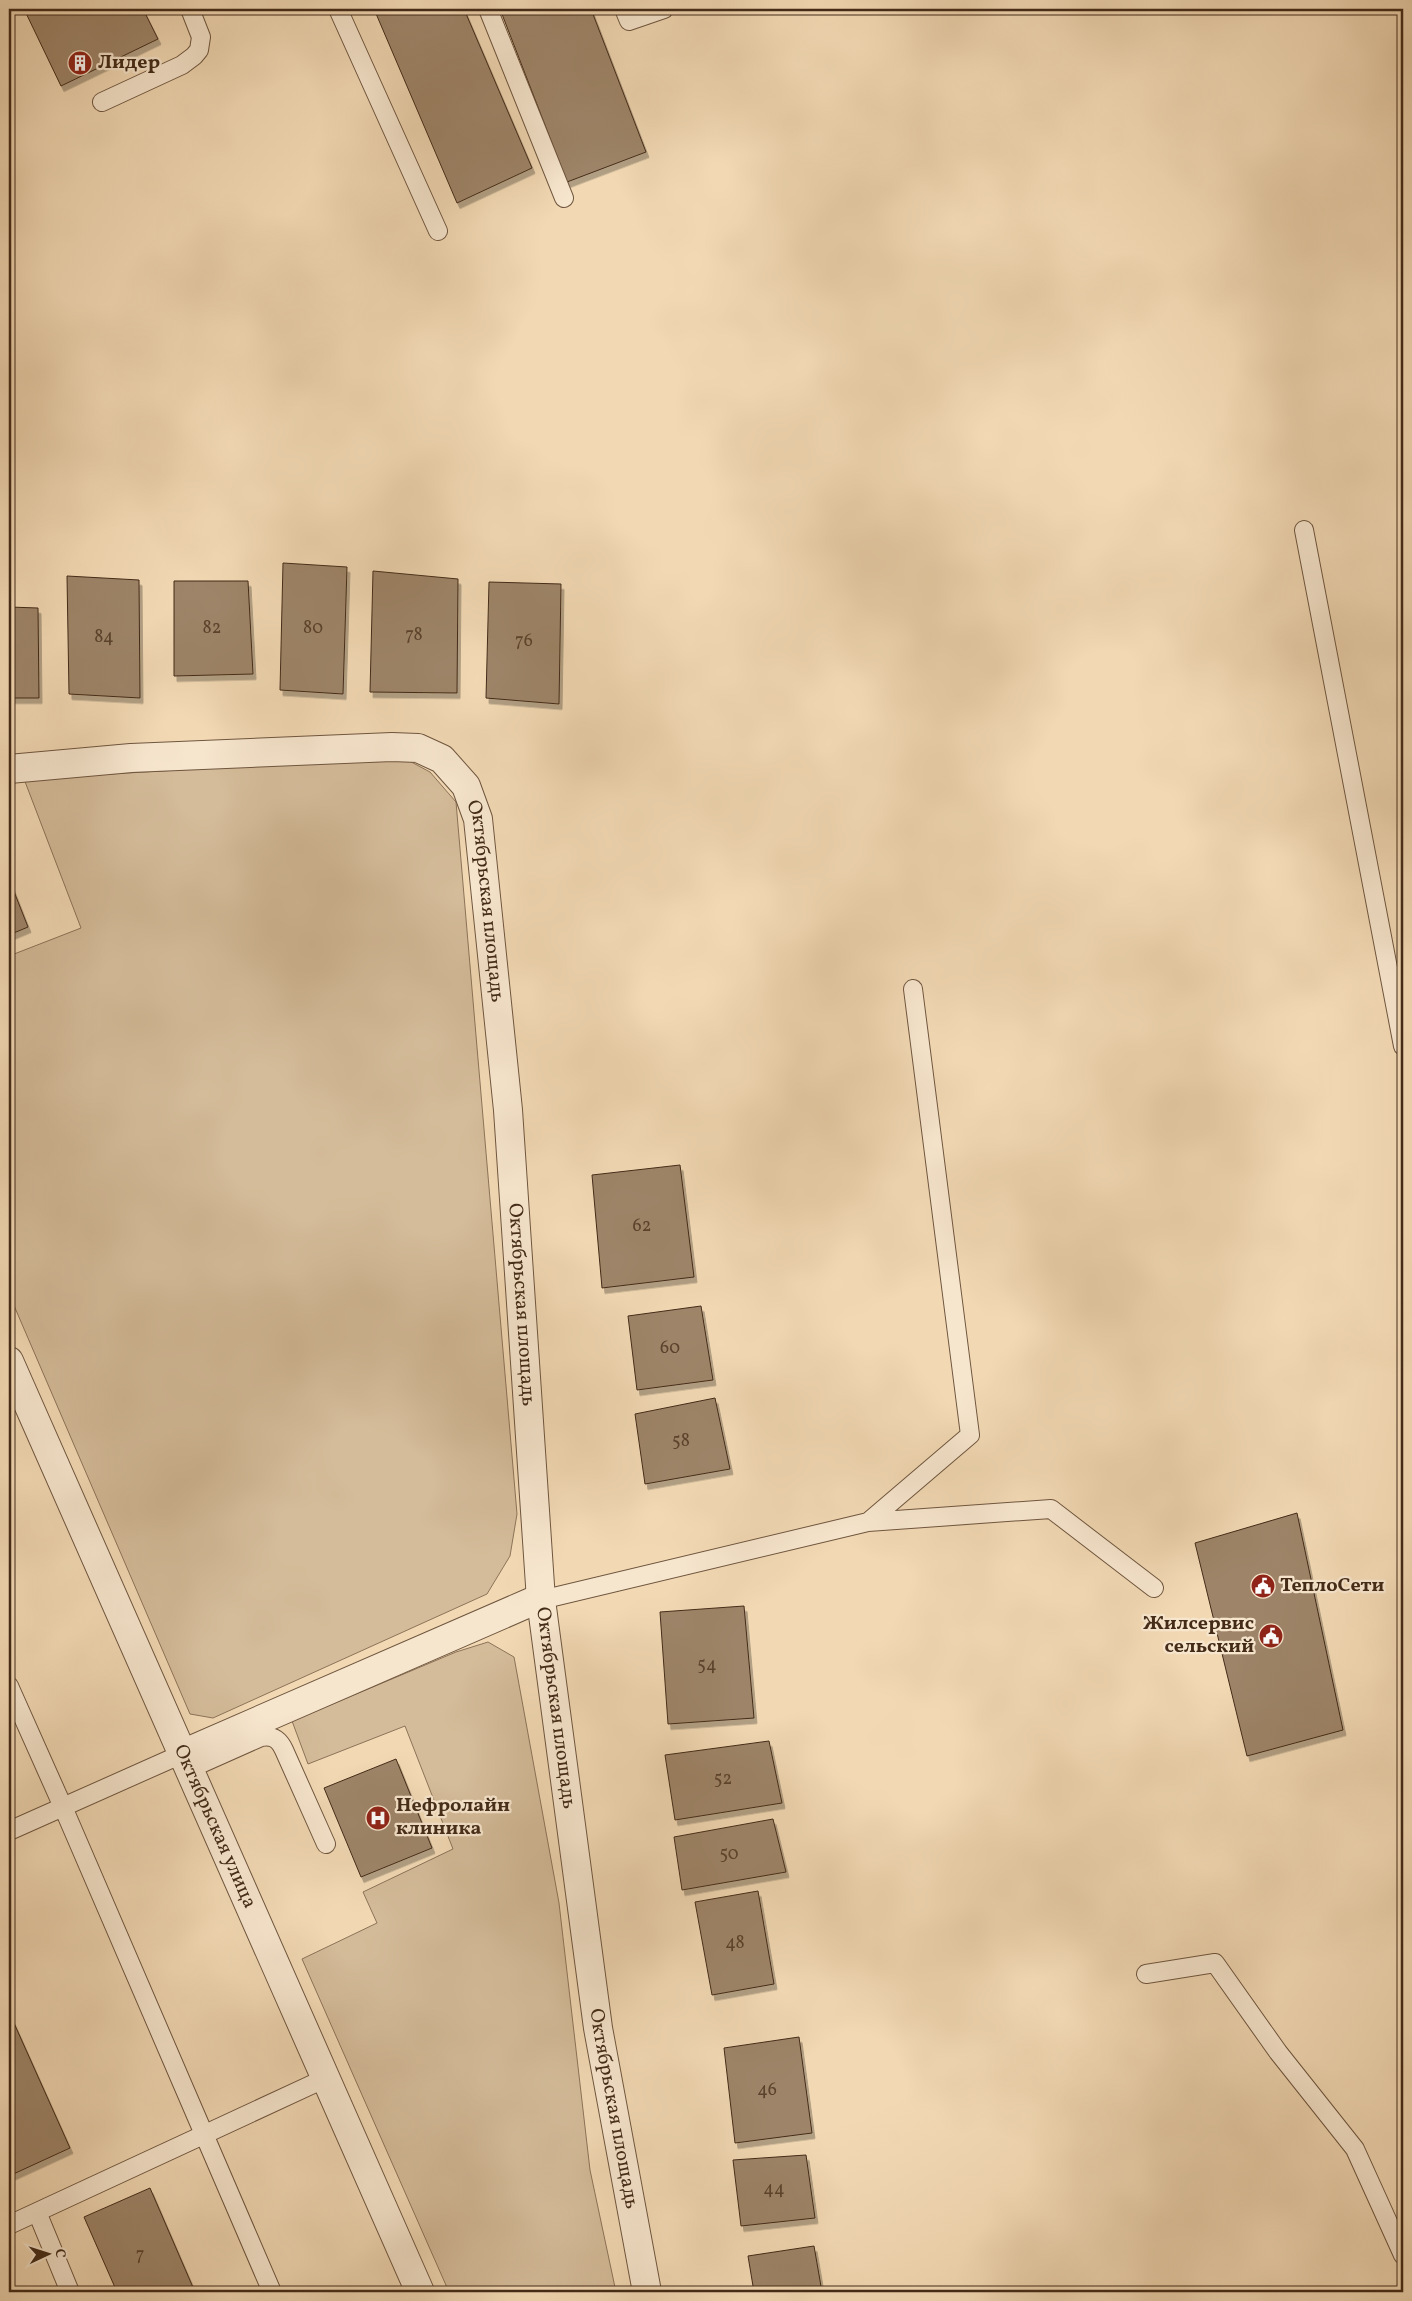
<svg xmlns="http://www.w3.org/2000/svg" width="1412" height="2301" font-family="Vollkorn,serif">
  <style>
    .green { fill: #d4bb99; stroke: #8c7358 }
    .building { fill: #9e8569; stroke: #432b18; filter: url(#shadow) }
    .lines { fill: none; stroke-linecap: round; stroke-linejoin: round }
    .service-casing { stroke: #6f563f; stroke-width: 20 }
    .minor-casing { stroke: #6f563f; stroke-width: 30 }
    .tertiary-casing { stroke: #6f563f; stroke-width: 30 }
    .service { stroke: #f7e6ce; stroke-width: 18 }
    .minor { stroke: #f7e6ce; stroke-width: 28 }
    .tertiary { stroke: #f7e6ce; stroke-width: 28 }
    .labels { text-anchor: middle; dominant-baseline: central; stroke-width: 4.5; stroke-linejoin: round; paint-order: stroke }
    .number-label { font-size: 18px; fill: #5a422c }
    .poi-label { font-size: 20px; font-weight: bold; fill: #432b18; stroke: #f7e6ce; text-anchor: start }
    .street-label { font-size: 20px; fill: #432b18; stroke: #f7e6ce }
  </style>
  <defs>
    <filter id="shadow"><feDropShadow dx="3" dy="5.5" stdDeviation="0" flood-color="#0004"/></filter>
  </defs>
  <rect width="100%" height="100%" fill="#f2d9b4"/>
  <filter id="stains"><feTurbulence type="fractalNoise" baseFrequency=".004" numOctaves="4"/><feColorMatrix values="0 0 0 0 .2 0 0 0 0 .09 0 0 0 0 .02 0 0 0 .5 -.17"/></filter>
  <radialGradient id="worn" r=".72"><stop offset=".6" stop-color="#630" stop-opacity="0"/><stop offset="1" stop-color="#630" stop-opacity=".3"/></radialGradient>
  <path class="green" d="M402,757L430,772L456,802L517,1514L510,1556L487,1594L213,1718L190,1714L9,1294V956L81,928L24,779Z
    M488,1642L514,1657L559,1903L590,2170L616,2292H449L302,1959L377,1923L363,1892L453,1849L405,1726L308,1764L292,1721L456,1652Z"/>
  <path class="building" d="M24,9H143L158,39L61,86Z
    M374,9H464L532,168L457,203Z
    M500,9H591L646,152L567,182Z
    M283,563L347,567L343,694L280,690Z
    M373,571L458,579L457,693L370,692Z
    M67,576L139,580L140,698L69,694Z
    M174,581H248L253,674L174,676Z
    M489,582L561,584L559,704L486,698Z
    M9,607L38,608L39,698H9Z
    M9,879L28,927L9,935Z
    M680,1165L694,1277L602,1288L592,1175Z
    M701,1306L713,1380L637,1390L628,1316Z
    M715,1398L730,1469L645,1484L635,1414Z
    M1297,1513L1343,1730L1247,1756L1195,1543Z
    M744,1606L754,1718L668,1724L660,1612Z
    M769,1741L782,1803L675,1820L665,1755Z
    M396,1759L432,1848L361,1877L324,1788Z
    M773,1819L786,1872L682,1890L674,1837Z
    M758,1891L774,1984L712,1995L695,1902Z
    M9,2012L70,2148L9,2176Z
    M799,2037L812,2133L735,2143L724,2048Z
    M806,2155L815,2218L741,2226L733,2160Z
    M150,2188L195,2292H117L84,2217Z
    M814,2246L822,2292H754L748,2256Z"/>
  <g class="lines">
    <defs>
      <path id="service" d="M338,9L438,231
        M488,9L564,198
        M624,9L629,21L664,9
        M102,102L182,65L194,56L199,50L201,37L190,9
        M1304,530L1403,1046
        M868,1522L970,1435L913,989
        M541,1600L868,1522L1051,1509L1154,1588
        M9,1686L63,1807L272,2292
        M189,1769L261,1737C273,1735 279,1739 284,1750L326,1844
        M9,1831L182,1754
        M1146,1974L1215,1963L1278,2052L1355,2149L1403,2255
        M9,2225L37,2212
        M70,2292L37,2212L326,2078"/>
      <g id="minor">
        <path id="s1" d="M9,769L131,758L392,747L418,748L442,759L466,786L478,819L508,1110L541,1600L598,2028L647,2292"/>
        <path d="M182,1754L531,1602L541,1600"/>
      </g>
      <g id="tertiary">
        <path id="s2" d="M9,1361L420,2292"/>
      </g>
    </defs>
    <use href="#service" class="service-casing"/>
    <use href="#minor" class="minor-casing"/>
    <use href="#tertiary" class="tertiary-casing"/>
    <use href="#service" class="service"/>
    <use href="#minor" class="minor"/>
    <use href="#tertiary" class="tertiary"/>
  </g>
  <defs>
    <symbol id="building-disc" viewBox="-11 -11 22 22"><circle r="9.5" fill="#8f2418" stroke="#f7e6ce"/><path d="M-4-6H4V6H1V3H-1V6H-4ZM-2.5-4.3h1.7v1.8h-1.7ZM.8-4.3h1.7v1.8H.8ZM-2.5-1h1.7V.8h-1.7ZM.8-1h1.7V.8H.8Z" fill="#fff"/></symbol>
    <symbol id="civic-disc" viewBox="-11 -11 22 22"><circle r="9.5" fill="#8f2418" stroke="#f7e6ce"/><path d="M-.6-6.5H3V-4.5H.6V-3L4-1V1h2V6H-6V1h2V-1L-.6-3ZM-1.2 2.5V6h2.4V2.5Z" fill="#fff"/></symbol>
    <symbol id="hospital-disc" viewBox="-11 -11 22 22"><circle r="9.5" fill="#8f2418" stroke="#f7e6ce"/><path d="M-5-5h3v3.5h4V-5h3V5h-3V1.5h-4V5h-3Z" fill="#fff"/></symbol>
  </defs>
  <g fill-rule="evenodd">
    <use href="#building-disc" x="66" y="49" width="28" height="28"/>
    <use href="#civic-disc" x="1249" y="1572" width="28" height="28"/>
    <use href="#civic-disc" x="1257" y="1622" width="28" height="28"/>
    <use href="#hospital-disc" x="364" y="1804" width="28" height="28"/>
  </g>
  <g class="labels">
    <g class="number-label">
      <text x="212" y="628">82</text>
      <text x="313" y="628">80</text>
      <text x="414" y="635">78</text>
      <text x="104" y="637">84</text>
      <text x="524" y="641">76</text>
      <text x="642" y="1226">62</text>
      <text x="670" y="1348">60</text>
      <text x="681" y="1441">58</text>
      <text x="707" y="1665">54</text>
      <text x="723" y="1779">52</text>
      <text x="729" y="1854">50</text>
      <text x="735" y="1943">48</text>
      <text x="767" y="2090">46</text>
      <text x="774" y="2189">44</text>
      <text x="140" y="2255">7</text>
    </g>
    <g class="poi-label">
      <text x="98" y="63">Лидер</text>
      <text x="1280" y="1586">ТеплоСети</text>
      <text x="1254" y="1624" text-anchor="end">Жилсервис<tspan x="1254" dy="23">сельский</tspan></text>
      <text x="396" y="1806">Нефролайн<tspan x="396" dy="23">клиника</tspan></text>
    </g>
    <g class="street-label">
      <text stroke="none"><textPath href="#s1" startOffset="590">Октябрьская площадь</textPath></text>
      <text stroke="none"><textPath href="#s1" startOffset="995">Октябрьская площадь</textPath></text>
      <text stroke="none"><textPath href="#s1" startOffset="1400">Октябрьская площадь</textPath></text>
      <text stroke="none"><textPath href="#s2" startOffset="509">Октябрьская улица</textPath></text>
      <text stroke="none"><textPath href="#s1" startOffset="1805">Октябрьская площадь</textPath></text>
    </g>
  </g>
  <rect width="1412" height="2301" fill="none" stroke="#f2d9b4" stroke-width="30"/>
  <rect x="10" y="10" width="1392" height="2281" fill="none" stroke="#432b18" stroke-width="2.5"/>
  <rect x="15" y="15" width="1382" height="2271" fill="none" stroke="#432b18"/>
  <g transform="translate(48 2254) rotate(86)" stroke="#f7e6ce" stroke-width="4" paint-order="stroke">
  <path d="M0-4L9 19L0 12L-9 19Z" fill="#432b18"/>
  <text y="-8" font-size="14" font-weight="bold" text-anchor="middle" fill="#432b18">С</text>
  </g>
  <rect width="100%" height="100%" filter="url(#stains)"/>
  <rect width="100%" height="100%" fill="url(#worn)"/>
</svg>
